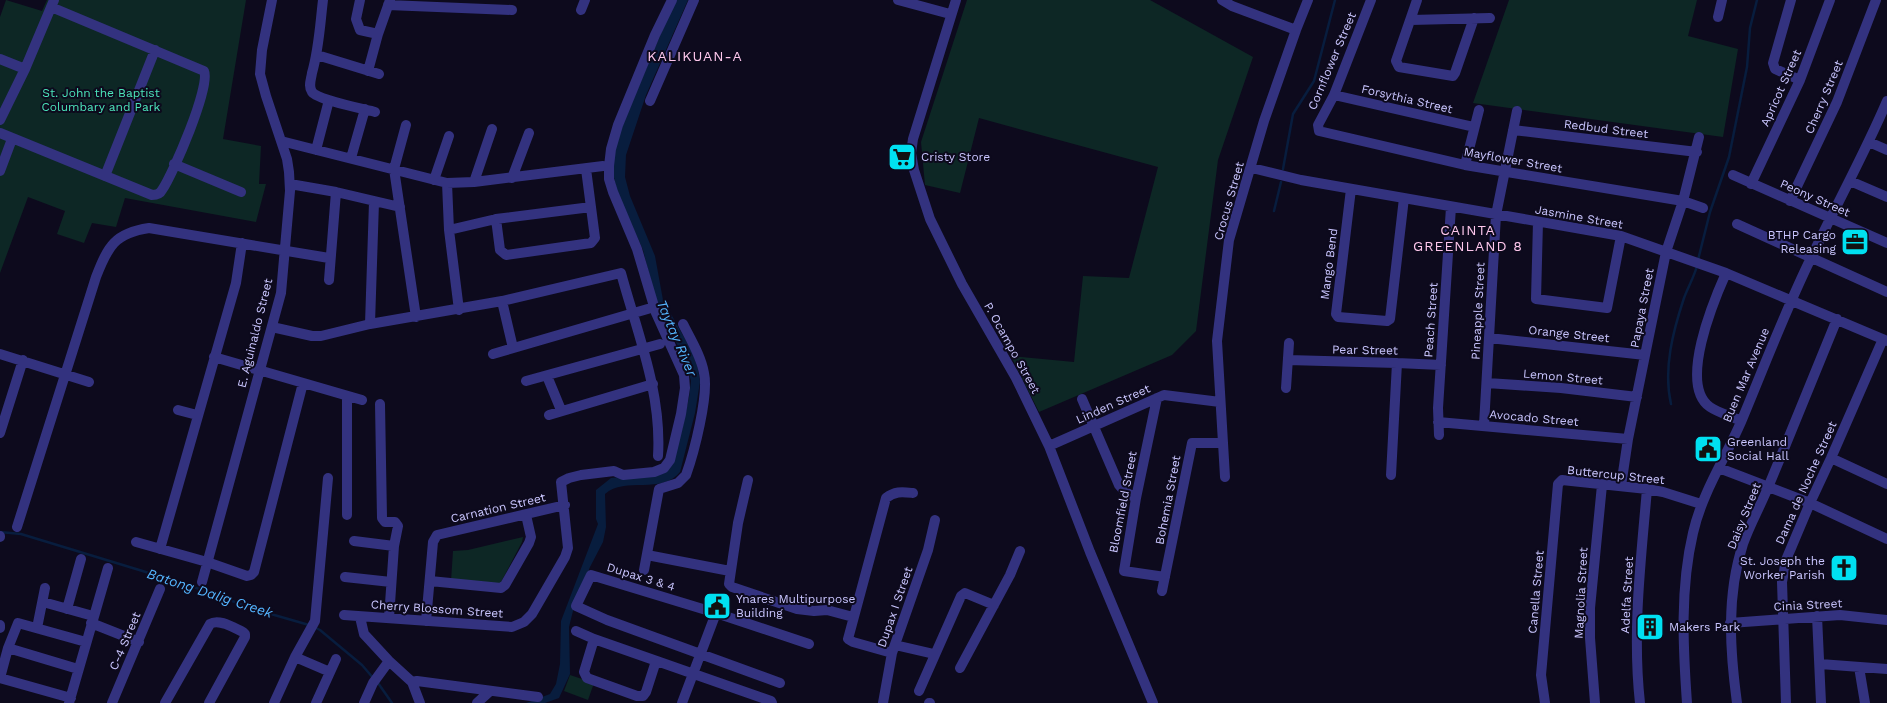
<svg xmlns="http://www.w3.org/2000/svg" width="1887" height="703" font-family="'Work Sans',sans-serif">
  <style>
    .green { fill: #0d2725 }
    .water { fill: #081d3e }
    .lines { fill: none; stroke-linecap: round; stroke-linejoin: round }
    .stream { stroke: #081d3e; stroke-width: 2.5 }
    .minor { stroke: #33327f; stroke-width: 10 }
    .labels { text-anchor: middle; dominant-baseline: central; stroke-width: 4; stroke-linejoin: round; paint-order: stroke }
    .street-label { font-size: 12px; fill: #cac6ff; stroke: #0d0a1d }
    .park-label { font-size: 12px; fill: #4ce5ba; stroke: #0d0a1d }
    .poi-label { font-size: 12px; fill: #cac6ff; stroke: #0d0a1d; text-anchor: start }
    .neighbourhood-label { font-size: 14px; letter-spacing: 1px; fill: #ffc8ed; stroke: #0d0a1d }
    .water-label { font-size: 14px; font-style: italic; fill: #54b5ff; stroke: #0d0a1d }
  </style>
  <rect width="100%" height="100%" fill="#0d0a1d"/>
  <path class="green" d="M6,0L42,11L47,0H246L223,139L261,146L259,184H266L256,222L125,198L116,227L92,223L84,243L57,234L65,211L28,197L0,273V17Z
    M967,0H1150L1253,57L1218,160L1196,331L1172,355L1039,412L1011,356L1074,362L1083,276L1129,278L1158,167L979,118L960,193L925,185L921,142Z
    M1509,0H1697L1688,36L1738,49L1723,137L1473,103Z
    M523,537L522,542L500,584L451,581L453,551L468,550Z
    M570,675L594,683L588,700L564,691Z"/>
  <path class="water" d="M675,0H688L646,95L626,155L625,177L630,196L655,256L663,300L693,353L698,369L700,382L695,413L680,472C662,495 625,476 605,494L606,527L603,542L590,567L574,607L569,627L570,674L559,698L545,703H526L550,694L556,684L560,664L561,621L598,524L596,519V490L611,478L645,474L673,460L682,430L689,397L691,381L685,359L658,309L643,250L617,191L612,169L616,141Z"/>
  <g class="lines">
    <path class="stream" d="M1283,169L1293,114L1314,81L1335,0
      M1274,211L1281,182
      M1698,260L1710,212L1729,157L1747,67L1750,28L1757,0
      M1671,404C1663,369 1673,331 1684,298C1688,287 1694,277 1697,266
      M0,532L21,534L136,569L188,585L257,610L309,625
      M314,627L320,630L362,665L374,679
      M378,683L392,703"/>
    <path class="minor" d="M323,0C320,25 319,49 312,73C311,80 308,86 312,92C318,100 364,109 375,112
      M360,0L356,19L360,30L378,34
      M898,0L950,14
      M956,0L913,139L911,153L914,170L930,219L962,284L1016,378L1049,446L1090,552L1153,703
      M1222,0L1232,6L1296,30
      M1371,0L1334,95L1318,125L1319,131L1465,165L1683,201L1703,208
      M1417,0L1396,61L1399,67L1453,76L1455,73L1474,18
      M1791,0L1773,63L1775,69L1800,80
      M388,5L512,10
      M581,10L585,0
      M1718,17L1722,0
      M1411,20L1490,18
      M317,55L379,74
      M0,59L25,69
      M368,71L378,34L390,0
      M1334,95L1474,127
      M650,101L694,0
      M0,120L25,69L54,0
      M406,125L394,169L416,317
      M1513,130L1697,152
      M0,133L152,195C157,195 160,194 162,190C173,174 211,86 204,71L51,7
      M281,141L447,183L474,182L603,166
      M1869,142L1887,150
      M316,150L329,100
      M351,158L365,109
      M174,164L241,192
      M1465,165L1479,110
      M1252,168L1301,180L1621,236L1726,273L1887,341
      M0,171L12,139
      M1733,175L1887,243
      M105,176L155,50
      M512,178L529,133
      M434,180L449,136
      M1850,181L1887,197
      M474,182L492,129
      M447,183L449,230L459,310
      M290,184L336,192L400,207
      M1751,184L1800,80L1830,0
      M1351,189L1336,314L1338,317L1387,321L1390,319L1404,198
      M1790,201L1837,102L1876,0
      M496,219L500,250L506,255L591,243L595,238L586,169
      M1538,222L1536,299L1607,308L1621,236
      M1737,224L1887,292
      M449,230L496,219L591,207
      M1726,273C1714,300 1678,385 1710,407C1719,413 1731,416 1741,421
      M329,280L336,192
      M502,301L513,348
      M370,324L374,202
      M272,327L312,336H321L370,324L502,301L621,273C637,332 662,393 658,456
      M1489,338L1645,355
      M0,354L89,382
      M493,354L651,308
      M214,357L362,400
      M1288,360L1397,363L1441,365
      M547,376L561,410
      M526,381L660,344
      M1487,383L1561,388L1637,397
      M1286,388L1289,343
      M347,396V515
      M1157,398L1136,498L1124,571L1165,577
      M1082,399L1119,485L1125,492L1136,498
      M380,404L382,518L385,522H395L398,526L394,546L389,618
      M178,410L197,415
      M549,415L653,384
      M1438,422L1628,439
      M1484,425L1496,215L1517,111
      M0,433L23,360
      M1439,435L1438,408L1451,207
      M1049,446L1164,395L1220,402
      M1831,458L1887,484
      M1719,468L1810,503L1887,539
      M1391,475L1397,363
      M1225,477L1217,341L1229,240L1264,121L1296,30L1308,0
      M748,480L738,523L729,584L732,587L797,609L814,611L827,610L853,617
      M1621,486L1628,439L1666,252L1683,201L1699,137
      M17,527L96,277C108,246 115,233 149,228L329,258
      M0,537V536
      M354,541L394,546
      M136,542L207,562L247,576L251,575L254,572L303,383
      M160,549L236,283L242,243
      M647,555L730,571
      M644,570L659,489L678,483L686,475C694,453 709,395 704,373C701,356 691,340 683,324
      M345,577L391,582
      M430,581L501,588L505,585L529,543L531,537L526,515
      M202,582L281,293L290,191L289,172L287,159L266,96L260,74L262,50L272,0
      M1162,591L1192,443H1223
      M43,602L93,616
      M67,609L81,559
      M344,615L512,627L524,622L532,614L565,557L568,548L561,482L569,478L581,475L614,471L623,475L654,472L664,468L670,460L681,414L685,388L684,375L656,313L637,249L613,192L609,179V166L611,149L618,125L655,35L672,0
      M1817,616L1821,703
      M360,617L364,634L389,661L412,682L420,703
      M426,621L433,542L437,535L565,505
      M91,623L139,642
      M1730,623L1840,615L1887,620
      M0,625V628
      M37,628L45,588
      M576,631L594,639L771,701L772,703
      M594,639L584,672L587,678L637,696H643L646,692L656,661
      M895,645L934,654
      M8,648L78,669
      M892,653L853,642L848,639L886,498C895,491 902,492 913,493
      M295,657L330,672
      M1820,664L1887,669
      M1859,667L1865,703
      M960,668L1010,575L1020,551
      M0,678L8,648L18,623L86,642
      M0,678L71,698
      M412,682L417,681L538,697
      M780,683L607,620L576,606L591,575L716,613L809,644
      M919,691L961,596L965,593L994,605
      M69,703L108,568
      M112,703L160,589
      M165,703L210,624C219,618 234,628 243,632L245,634V637L209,703
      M274,703L295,657L315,621L328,478
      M316,703L336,659
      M364,703L373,683L389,661
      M477,703L489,692
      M682,703L716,613
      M883,703L892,653L928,550L935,520
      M929,703H930
      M1545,703L1541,675L1558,484L1562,480L1647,489L1663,492L1701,504
      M1595,703L1590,638V608L1602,485
      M1640,703C1632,631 1641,560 1647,489
      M1687,703C1683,647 1680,588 1693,533C1702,493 1725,459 1741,422C1764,367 1785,311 1811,258C1836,205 1864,155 1887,101
      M1737,703C1730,651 1726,596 1743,544C1750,524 1761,505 1769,485C1792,430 1814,375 1837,319
      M1786,703L1782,582L1786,560L1810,503L1831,458L1883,339"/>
  </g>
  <defs>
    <symbol id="supermarket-square" viewBox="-11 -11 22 22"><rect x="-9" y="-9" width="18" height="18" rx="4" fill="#00e0f1" stroke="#0d0a1d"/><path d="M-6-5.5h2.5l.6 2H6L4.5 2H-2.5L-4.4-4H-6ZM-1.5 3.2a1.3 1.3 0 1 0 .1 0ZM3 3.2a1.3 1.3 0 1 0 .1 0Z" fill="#111"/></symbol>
    <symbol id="office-square" viewBox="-11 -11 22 22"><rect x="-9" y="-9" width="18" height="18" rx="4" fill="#00e0f1" stroke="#0d0a1d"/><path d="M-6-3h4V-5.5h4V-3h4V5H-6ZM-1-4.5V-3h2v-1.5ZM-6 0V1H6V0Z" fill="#111"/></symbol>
    <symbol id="civic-square" viewBox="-11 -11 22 22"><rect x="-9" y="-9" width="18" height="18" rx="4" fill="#00e0f1" stroke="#0d0a1d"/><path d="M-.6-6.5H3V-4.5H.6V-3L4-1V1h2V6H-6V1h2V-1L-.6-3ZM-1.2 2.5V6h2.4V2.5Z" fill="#111"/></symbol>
    <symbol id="church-square" viewBox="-11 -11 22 22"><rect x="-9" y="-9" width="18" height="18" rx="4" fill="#00e0f1" stroke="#0d0a1d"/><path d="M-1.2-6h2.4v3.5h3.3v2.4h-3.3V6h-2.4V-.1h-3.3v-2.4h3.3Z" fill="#111"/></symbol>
    <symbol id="building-square" viewBox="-11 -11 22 22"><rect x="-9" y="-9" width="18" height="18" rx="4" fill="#00e0f1" stroke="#0d0a1d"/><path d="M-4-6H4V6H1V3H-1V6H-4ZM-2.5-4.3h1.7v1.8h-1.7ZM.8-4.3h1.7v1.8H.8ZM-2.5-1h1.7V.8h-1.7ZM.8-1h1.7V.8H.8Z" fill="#111"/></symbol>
  </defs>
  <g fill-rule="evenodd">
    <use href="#supermarket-square" x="886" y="141" width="32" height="32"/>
    <use href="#office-square" x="1839" y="226" width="32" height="32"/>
    <use href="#civic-square" x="1692" y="433" width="32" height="32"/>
    <use href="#church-square" x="1828" y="552" width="32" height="32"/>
    <use href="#civic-square" x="701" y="590" width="32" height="32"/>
    <use href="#building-square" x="1634" y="611" width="32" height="32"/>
  </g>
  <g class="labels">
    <g class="street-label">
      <text transform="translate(1332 61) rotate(-67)">Cornflower Street</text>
      <text transform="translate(1781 88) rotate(-66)">Apricot Street</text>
      <text transform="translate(1824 97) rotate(-67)">Cherry Street</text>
      <text transform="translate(1407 99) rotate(13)">Forsythia Street</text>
      <text transform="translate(1606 129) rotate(7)">Redbud Street</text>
      <text transform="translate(1513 160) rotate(10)">Mayflower Street</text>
      <text transform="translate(1815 198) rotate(24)">Peony Street</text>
      <text transform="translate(1229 201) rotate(-74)">Crocus Street</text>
      <text transform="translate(1579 217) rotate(10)">Jasmine Street</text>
      <text transform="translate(1329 264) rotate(-83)">Mango Bend</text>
      <text transform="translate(1642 308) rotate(-79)">Papaya Street</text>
      <text transform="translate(1478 311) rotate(-87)">Pineapple Street</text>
      <text transform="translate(1431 320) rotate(-86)">Peach Street</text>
      <text transform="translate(255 333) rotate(-76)">E. Aguinaldo Street</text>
      <text transform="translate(1569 334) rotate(6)">Orange Street</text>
      <text transform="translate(1012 348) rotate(61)">P. Ocampo Street</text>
      <text transform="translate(1365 350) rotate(1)">Pear Street</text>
      <text transform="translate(1746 375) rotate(-67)">Buen Mar Avenue</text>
      <text transform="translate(1563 377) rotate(5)">Lemon Street</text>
      <text transform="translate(1113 404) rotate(-24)">Linden Street</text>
      <text transform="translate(1534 418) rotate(5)">Avocado Street</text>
      <text transform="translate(1616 475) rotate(6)">Buttercup Street</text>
      <text transform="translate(1806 483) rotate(-66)">Dama de Noche Street</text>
      <text transform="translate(1168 500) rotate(-79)">Bohemia Street</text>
      <text transform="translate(1123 502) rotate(-79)">Bloomfield Street</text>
      <text transform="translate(498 508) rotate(-13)">Carnation Street</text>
      <text transform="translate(1744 516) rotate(-68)">Daisy Street</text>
      <text transform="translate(641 577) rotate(17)">Dupax 3 &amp; 4</text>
      <text transform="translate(1536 592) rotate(-85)">Canella Street</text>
      <text transform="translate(1581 593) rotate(-87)">Magnolia Street</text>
      <text transform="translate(1627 595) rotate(-87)">Adelfa Street</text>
      <text transform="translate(1808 605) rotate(-3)">Cinia Street</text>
      <text transform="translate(895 607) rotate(-71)">Dupax I Street</text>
      <text transform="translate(437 609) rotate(4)">Cherry Blossom Street</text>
      <text transform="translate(125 641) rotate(-67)">C-4 Street</text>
    </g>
    <g class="park-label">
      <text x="101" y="93">St. John the Baptist<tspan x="101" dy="14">Columbary and Park</tspan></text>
    </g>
    <g class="poi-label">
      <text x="921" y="157">Cristy Store</text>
      <text x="1836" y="235" text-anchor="end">BTHP Cargo<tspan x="1836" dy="14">Releasing</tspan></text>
      <text x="1727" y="442">Greenland<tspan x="1727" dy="14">Social Hall</tspan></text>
      <text x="1825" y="561" text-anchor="end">St. Joseph the<tspan x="1825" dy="14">Worker Parish</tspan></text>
      <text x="736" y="599">Ynares Multipurpose<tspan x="736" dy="14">Building</tspan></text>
      <text x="1669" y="627">Makers Park</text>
    </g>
    <g class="neighbourhood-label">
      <text x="695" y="56">KALIKUAN-A</text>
      <text x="1468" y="230">CAINTA<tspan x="1468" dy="16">GREENLAND 8</tspan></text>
    </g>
    <g class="water-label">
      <text transform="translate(677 338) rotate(67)">Taytay River</text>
      <text transform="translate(210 593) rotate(18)">Batong Dalig Creek</text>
    </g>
  </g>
</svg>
